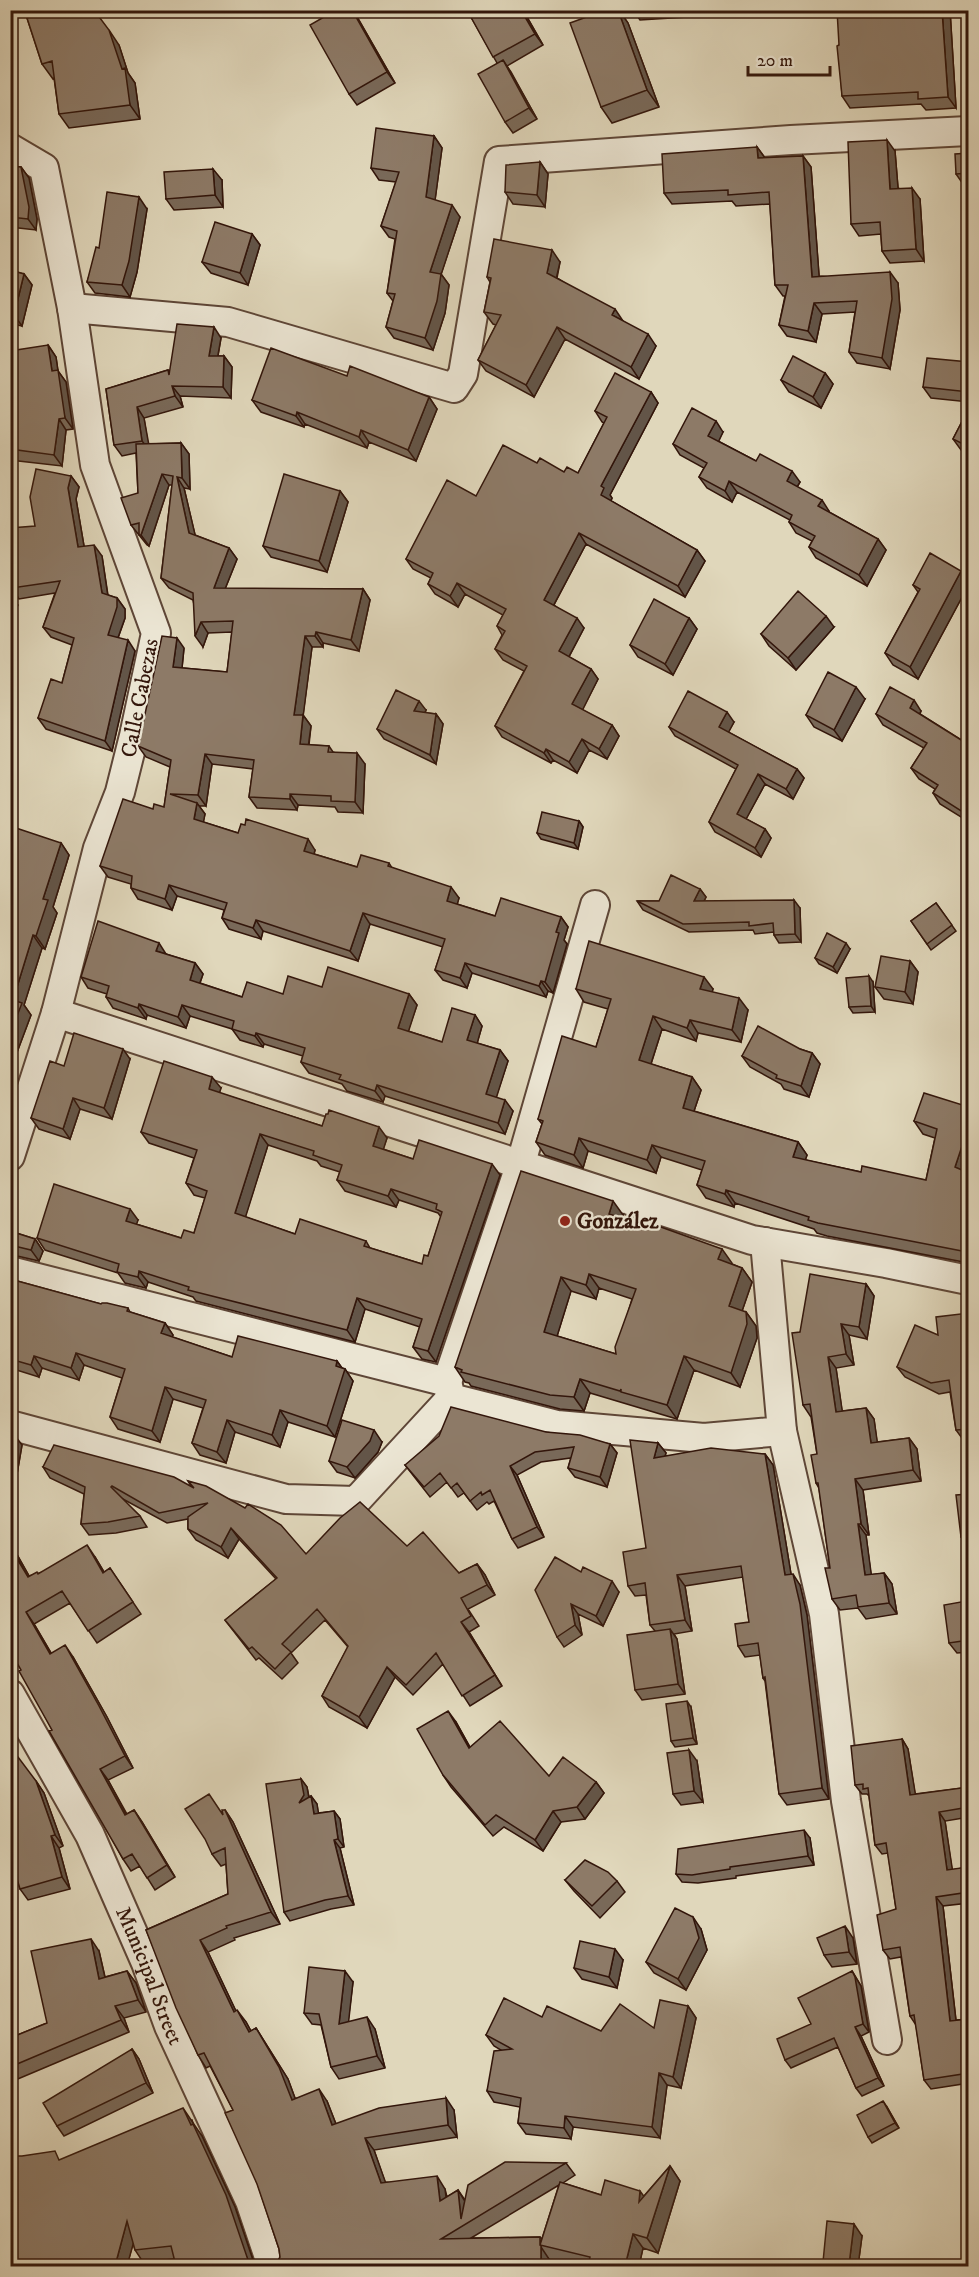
<svg xmlns="http://www.w3.org/2000/svg" width="979" height="2277" font-family="'IM FELL DW Pica',serif">
  <style>
    .lines { fill: none; stroke-linecap: round; stroke-linejoin: round }
    .minor-casing { stroke: #5e4637; stroke-width: 32 }
    .minor { stroke: #ebe5d3; stroke-width: 28 }
    .wall { fill: #796959; stroke: #33160b; stroke-width: 1.5; fill-rule: evenodd }
    .shaded-wall { fill: #635548; stroke: #33160b; stroke-width: 1.5 }
    .building { fill: #8d7a67; stroke: #33160b; stroke-width: 1.5; fill-rule: evenodd }
    .poi-dot { fill: #8f2418; stroke: #ebe5d3; stroke-width: 2 }
    .labels { text-anchor: middle; dominant-baseline: central; stroke-width: 4.5; stroke-linejoin: round; paint-order: stroke }
    .street-label { font-size: 22px; fill: #33160b; stroke: #ebe5d3 }
    .poi-label { font-size: 22px; font-weight: bold; fill: #33160b; stroke: #ebe5d3; text-anchor: start }
  </style>
  <rect width="100%" height="100%" fill="#e0d7bb"/>
  <filter id="stains"><feTurbulence type="fractalNoise" baseFrequency=".00333" numOctaves="4"/><feColorMatrix values="0 0 0 0 .2 0 0 0 0 .09 0 0 0 0 .02 0 0 0 .5 -.17"/></filter>
  <radialGradient id="worn" r=".72"><stop offset=".6" stop-color="#630" stop-opacity="0"/><stop offset="1" stop-color="#630" stop-opacity=".3"/></radialGradient>
  <g class="lines">
    <defs>
      <g id="minor">
        <path d="M10,148L44,168L72,308L95,465L156,633L134,736L120,792L98,848L56,1013L10,1156"/>
        <path d="M72,308L228,322L454,388L463,374L499,161L791,140L968,131"/>
        <path d="M56,1013L752,1240L886,1263L968,1280"/>
        <path d="M10,1271L447,1382L451,1398L557,1425L704,1438L782,1431L765,1242"/>
        <path d="M447,1382L521,1163L595,905"/>
        <path d="M10,1425L286,1499L356,1501L451,1398"/>
        <path d="M782,1431L824,1614L846,1801L887,2040"/>
        <path id="s1" d="M10,1694L90,1835L146,1963L169,2026L250,2201L272,2266"/>
      </g>
    </defs>
    <use href="#minor" class="minor-casing"/>
    <use href="#minor" class="minor"/>
  </g>
  <path class="wall" d="M12,10H22L16,15Z
    M213,10H227L216,14Z
    M467,10H523L543,45L507,66L537,119L513,133L505,122L497,63Z
    M606,10H619L628,23L659,107L612,123L601,107Z
    M633,10H686L687,17L640,20Z
    M758,10H790L759,12Z
    M950,10L956,108L926,110L921,104L850,108L842,96L839,45Z
    M356,15L395,83L357,105L349,94Z
    M27,18L119,45L128,73L135,83L140,119L69,128L59,114L54,78L53,79L42,64Z
    M969,56V81L963,73Z
    M434,136L442,148L435,200L460,217L441,274L449,285L445,313L433,350L394,338L386,327L393,301L387,293L395,239L389,237L381,226L396,182L379,180L371,168Z
    M757,147L765,158L803,156L811,167L819,276L898,283L900,310L890,369L857,363L849,352L855,312L822,314L816,342L787,336L779,325L785,296H783L775,285L770,204L736,206L732,201L672,204L664,193Z
    M895,151L898,188L920,199L924,261L890,263L882,251L881,234L859,236L851,224Z
    M969,153V184H963L956,174Z
    M540,162L548,174L545,207L513,204L505,192Z
    M10,166L21,167L29,178L37,219L36,230L10,227Z
    M222,180L223,207L174,210L166,199Z
    M147,209L137,272L130,297L95,293L87,282L99,248Z
    M252,234L260,245L248,285L211,273L202,262Z
    M560,262L557,278L623,321L656,346L639,379L565,339L534,397L486,371L478,360L496,325L493,324L484,312L490,282L487,277Z
    M10,270L24,274L32,285L22,326L10,323Z
    M221,338L218,356H224L232,367L231,398L180,396L183,407L144,418L148,444L181,443L189,454L190,489L184,488L195,535L229,548L237,559L225,589H363L370,600L359,651L323,643V647H312L303,715L311,726L309,745L329,746L333,752L365,764L363,813L338,812L335,807L298,805L297,810L257,808L249,797L253,769L212,764L206,806H199L205,814L203,822L238,833L315,850L314,854L357,867L389,863L392,868L459,898L457,904L495,916L561,917L568,927L564,940L567,944L553,993L548,991L546,997L472,973L467,988L443,980L435,970L443,947L370,924L358,961L263,931L261,939L229,929L222,918L224,910L177,896L172,910L138,899L131,888V884L108,877L100,866L153,809L164,807L170,767L146,757L138,746L184,648L182,668L227,672L232,632L208,633L203,647L193,600L169,588L161,578L172,485H169L149,546L147,545L131,525L138,493L136,453L122,456L114,445L106,389L168,370L169,373Z
    M48,345L56,357L58,371L66,382L73,429L66,430L62,466L10,460V404H15Z
    M969,362V402L931,398L923,387Z
    M825,373L833,384L821,408L789,392L781,380Z
    M347,376L429,397L437,409L416,461L369,442L367,448L305,424L304,427L261,412L252,400Z
    M651,392L658,403L610,495L612,498L611,501L697,550L705,561L685,597L586,544L554,605L584,628L569,657L591,669L598,679L582,710L612,725L619,736L607,759L589,750L577,773L553,760L551,763L502,737L495,726L524,671L503,660L495,649L502,635L497,626L503,615L465,594L458,607L435,594L428,584L431,578L413,569L406,559L476,496L537,463L564,472L578,473L604,423L602,422L595,411Z
    M969,408V454L961,450L953,439Z
    M723,432L718,441L756,461L800,482L797,487L829,511V512L878,539L886,550L867,586L816,558L809,547L812,541L796,533L789,522L790,520L737,492L732,502L707,488L699,477L704,468L680,455L673,444Z
    M71,476L79,487L76,499L84,546L102,556L108,595L117,598L125,609V618L118,638L135,651L112,751L46,729L38,718L62,683L72,645L51,637L43,627L55,593L19,599L12,588L35,526Z
    M340,491L348,502L327,572L271,557L263,546Z
    M961,571L969,581V584L918,679L893,665L885,653L918,592L913,585Z
    M689,618L697,629L673,675L638,657L630,645Z
    M834,627L796,670L769,646L761,634Z
    M865,699L842,741L814,727L806,715Z
    M426,710L425,713L436,714L443,724L436,764L384,739L377,729Z
    M921,711L920,714L966,743L969,741V822L940,804L933,793L935,789L919,779L911,768L924,748L883,725L876,714Z
    M734,722L728,732L797,769L804,778L793,799L765,784L746,819L765,829L771,838L761,857L715,832L709,822L736,769L675,736L669,727Z
    M579,821L583,827L578,849L541,839L537,833Z
    M61,843L69,855L53,907L57,913L45,949L42,948L24,1005L31,1015L10,1071V845Z
    M700,889L706,897L704,901L800,908L801,942L779,943L774,935V932L755,934L753,930L689,932L643,910L637,901H659Z
    M936,903L956,931L931,950L911,921Z
    M850,949L837,973L819,964L815,958Z
    M166,954L195,963L203,974L200,983L242,997L283,994L322,987L409,994L417,1005L408,1031L442,1042L475,1015L482,1026L477,1043L500,1050L508,1061L496,1097L513,1111L505,1134L385,1096L383,1102L347,1091L342,1084L309,1073L301,1062L303,1056L264,1044L263,1047L240,1040L232,1029L190,1016L186,1028L147,1015L146,1019L113,1008L106,997L107,994L88,988L81,977Z
    M910,961L918,972L913,1004L884,999L875,987Z
    M873,982L875,1012L853,1013L849,1007Z
    M576,989H713L712,992L748,1010L741,1042L698,1033L696,1041L662,1029L651,1064L692,1077L701,1090L694,1111L798,1142L807,1155L805,1160L861,1172L926,1180L935,1138L923,1134L914,1121L969,1107V1165L966,1172L969,1173V1263L827,1236L817,1233L814,1229L735,1203L734,1207L706,1198L697,1185L702,1170L661,1157L656,1173L588,1151L583,1168L545,1155L536,1142L542,1124L538,1119L596,1047L608,1009L584,1002Z
    M800,1049L812,1053L820,1064L809,1097L784,1089L781,1084L750,1067L742,1056Z
    M130,1059L112,1119L80,1109L70,1139L39,1129L31,1118Z
    M221,1088L219,1093L322,1126L387,1138L383,1149L413,1159L500,1175L436,1362L422,1359L413,1347L420,1327L365,1309L355,1342L196,1301L193,1297L148,1282L146,1288L125,1283L118,1273L45,1250L37,1238L138,1220L136,1224L181,1238L194,1233L205,1198L194,1195L186,1183L194,1158L149,1143L141,1132ZM268,1145L317,1161L321,1166L340,1172L337,1180L345,1191L396,1207L399,1200L438,1213L441,1217L428,1256L422,1264L370,1248L366,1241L295,1234L245,1217Z
    M623,1215L622,1218L742,1268L752,1282L742,1311L746,1312L756,1326L757,1338L740,1387L694,1370L677,1419L590,1393L584,1411L560,1409L471,1386L469,1383L465,1382L455,1367ZM599,1288L632,1299L616,1354L557,1336L571,1291L596,1299Z
    M10,1231L35,1239L43,1251L39,1261L13,1255H10Z
    M10,1279L101,1304L128,1308L130,1312L165,1323L173,1335L172,1337L232,1357L337,1361L342,1368L345,1369L353,1381L335,1437L288,1422L280,1447L235,1432L226,1463L200,1455L192,1443L203,1408L173,1399L160,1442L118,1429L110,1417L122,1378L84,1365L79,1380L42,1368L39,1377L10,1368Z
    M866,1284L874,1296L867,1339L849,1335L854,1365L836,1368L842,1411L866,1408L874,1419L877,1442L909,1438L917,1449L921,1481L863,1490L869,1535H866L871,1575L884,1573L892,1584L897,1614L866,1619L858,1608L840,1610L832,1599L830,1568L819,1488L816,1483L817,1454L811,1417L803,1405L800,1332Z
    M969,1313V1440L964,1441L956,1430L950,1392L939,1394L905,1377L897,1367Z
    M10,1432L22,1445L16,1480H10Z
    M546,1432L610,1444L617,1453L607,1487L575,1477L568,1468L571,1458L541,1462L517,1475L544,1537L518,1548L512,1539L494,1501L489,1504L487,1502L477,1510L464,1493L458,1497L447,1482L430,1497L405,1465Z
    M382,1442L378,1452L355,1478L337,1472L329,1461Z
    M658,1443L666,1453L665,1456L765,1454L773,1465L791,1574L800,1585L807,1615L829,1799L787,1805L779,1794L765,1681L763,1678L760,1655L745,1657L738,1646L749,1622L743,1577L685,1586L692,1631L674,1634L677,1639L685,1694L642,1700L635,1690L655,1631L650,1625L646,1595L635,1596L628,1586L646,1548Z
    M43,1467L191,1486L188,1481L306,1554L407,1546L459,1573L477,1564L485,1575L495,1595L468,1609L479,1626L469,1632L502,1686L470,1706L443,1664L413,1695L395,1677L367,1728L329,1707L322,1696L348,1647L325,1620L291,1653L298,1663L282,1679L259,1658L256,1660L225,1620L276,1579L239,1539L228,1558L196,1540L188,1529V1519L167,1523L121,1498L140,1516L147,1527L116,1533L89,1535L81,1524L84,1494L50,1478Z
    M969,1494V1542H965L961,1537Z
    M15,1551L29,1576L95,1557L104,1572L110,1568L141,1614L97,1643L70,1603L34,1624L51,1653L73,1657L107,1717L133,1768L108,1780L127,1814L134,1810L142,1822L175,1877L155,1890L140,1866L131,1871L123,1859L52,1730L21,1670Z
    M581,1572L619,1592L603,1626L578,1614L582,1635L564,1647L557,1637Z
    M969,1585V1652L957,1653L949,1643L967,1601Z
    M691,1707L697,1744L675,1747L671,1741Z
    M456,1722L470,1747L549,1776L596,1782L604,1793L585,1819L561,1822L543,1851L504,1827L493,1836L451,1787L443,1775Z
    M902,1739L908,1749L915,1794L969,1787V1817L945,1821L952,1870L968,1867L969,1868V1903L943,1906L956,2020L969,2019V2083L931,2089L924,2080L916,2025L910,2016L901,1957L890,1959L883,1950L896,1909L888,1853L882,1854L875,1845L869,1796L867,1794H862L855,1785Z
    M10,1757L36,1781L44,1793L63,1846L59,1848L70,1889L28,1900L20,1889L13,1864L10,1865Z
    M697,1761L703,1802L681,1805L673,1794Z
    M301,1779L307,1787L309,1797L311,1796L317,1804L318,1813L334,1811L340,1819L344,1847L340,1848L354,1905L331,1909L290,1921L284,1912Z
    M225,1810L233,1822L280,1924L234,1938L235,1940L208,1952L236,2011L246,2022L251,2031L256,2028L264,2041L288,2079L295,2098L327,2101L336,2124L454,2110L457,2137L374,2150L385,2182L445,2189L447,2197L458,2190L465,2200L566,2163L575,2175L563,2183L601,2195L644,2196L670,2166L680,2181L658,2253L643,2248L639,2266H577L550,2260L549,2259V2266H273L276,2264L280,2257L279,2249L233,2110L210,2066L206,2068L198,2055L146,1930L228,1894L226,1864L221,1866L212,1854L222,1814ZM559,2185L542,2239L540,2237L471,2238Z
    M810,1838L814,1865L736,1876V1878L698,1883L682,1882L676,1874Z
    M565,1880L617,1881L625,1892L600,1918L574,1891Z
    M701,1929L707,1950L686,1990L654,1973L646,1962Z
    M853,1938L857,1964L832,1967L824,1955Z
    M99,1951L105,1977L127,1971L136,1983L146,2012L124,2018L129,2032L13,2081L15,2088L10,2090V2038L47,2023Z
    M623,1960L617,1988L582,1979L574,1968Z
    M852,1971L861,1986L869,2032L861,2036L884,2086L862,2096L856,2088L838,2047L791,2068L785,2060Z
    M353,1982L348,2022L375,2029L385,2068L339,2079L331,2067L321,2025L312,2024L304,2013Z
    M688,2006L696,2018L681,2088L667,2085L660,2138L573,2127L571,2139L526,2134L518,2123L520,2107L494,2102L487,2091L501,2050L494,2046L486,2035L542,2017L601,2031L654,2028Z
    M132,2049L139,2059L153,2093L64,2136L57,2126Z
    M887,2107L899,2128L872,2143L868,2137Z
    M192,2120L194,2126L202,2136L235,2207L255,2266H176L174,2259L143,2262L135,2250L133,2243L127,2266H10L61,2160Z
    M862,2236L858,2266H826L823,2262Z"/>
  <path class="shaded-wall" d="M352,10L356,15L395,83L387,72Z
    M521,10H523L543,45L535,34Z
    M618,10H619L628,23L659,107L647,90Z
    M682,10H686L687,17Z
    M942,10H950L956,108L948,97Z
    M109,30L119,45L128,73L135,83L140,119L130,105Z
    M503,60L511,72L537,119L529,108Z
    M434,136L442,148L434,208L426,197Z
    M887,140L895,151L899,200L890,189Z
    M757,147L765,158H758Z
    M803,156L811,167L820,288L812,277Z
    M540,162L548,174L545,207L537,195Z
    M21,167L29,178L37,219L36,230L28,219Z
    M213,169L222,180L223,207L215,195Z
    M912,188L920,199L924,261L916,249Z
    M139,197L147,209L137,272L130,297L122,285Z
    M452,205L460,217L438,284L430,272Z
    M252,234L260,245L248,285L240,273Z
    M552,250L560,262L555,284L547,273Z
    M890,272L898,283L900,310L890,369L882,358Z
    M24,274L32,285L22,326L14,315Z
    M441,274L449,285L445,313L433,350L425,338Z
    M814,303L822,314L816,342L808,331Z
    M615,309L623,321L612,315Z
    M214,327L221,338L216,366L209,356Z
    M557,327L565,339L534,397L526,385Z
    M648,334L656,346L639,379L631,367Z
    M48,345L56,357L58,371L66,382L73,429L65,418L52,371Z
    M224,356L232,367L231,398L223,387Z
    M825,373L833,384L821,408L813,397Z
    M172,386L180,396L183,407L175,396Z
    M651,392L658,403L610,495L612,498L608,506L601,495V486Z
    M429,397L437,409L416,461L408,450Z
    M137,407L144,418L150,451L142,441Z
    M297,412L305,424L304,427L296,416Z
    M59,419L66,430L62,466L54,455Z
    M716,421L723,432L716,447L708,436Z
    M361,430L369,442L367,448L359,437Z
    M181,443L189,454L190,489L182,478Z
    M792,471L800,482L794,492L787,481Z
    M162,474L169,485L149,546L141,535Z
    M71,476L79,487L76,499L86,558L78,547L68,488Z
    M177,477L184,488L197,543L189,533Z
    M729,481L737,492L732,502L725,491Z
    M340,491L348,502L327,572L319,561Z
    M822,500L829,511L826,517L818,506Z
    M579,533L586,544L551,610L544,600Z
    M878,539L886,550L867,586L859,575Z
    M94,545L102,556L109,604L102,593Z
    M229,548L237,559L221,599L214,588Z
    M697,550L705,561L685,597L678,586Z
    M961,571L969,581V584L918,679L910,667Z
    M457,583L465,594L458,607L450,596Z
    M363,589L370,600L359,651L351,640Z
    M10,594L18,605L10,621Z
    M117,598L125,609V618L115,646L108,635Z
    M826,616L834,627L796,670L788,658Z
    M577,618L584,628L566,662L559,651Z
    M689,618L697,629L673,675L665,664Z
    M201,622L208,633L203,647L195,636Z
    M316,632L323,643V647L315,636Z
    M305,636L312,647L302,725L294,715Z
    M177,638L184,648L181,678L173,667Z
    M128,640L135,651L112,751L105,741Z
    M591,669L598,679L580,715L572,704Z
    M856,687L865,699L842,741L834,730Z
    M914,700L921,711L917,718L910,708Z
    M419,701L426,710L421,721L414,711Z
    M727,712L734,722L726,737L719,727Z
    M436,714L443,724L436,764L430,755Z
    M303,715L311,726L307,755L300,744Z
    M612,725L619,736L607,759L599,749Z
    M582,739L589,750L577,773L569,762Z
    M546,749L553,760L551,763L544,753Z
    M357,753L365,764L363,813L355,802Z
    M205,754L212,764L206,806L198,795Z
    M797,769L804,778L793,799L786,789Z
    M758,774L765,784L744,823L737,814Z
    M290,794L298,805L297,810L290,799Z
    M197,803L205,814L202,830L194,819Z
    M579,821L583,827L578,849L574,843Z
    M765,829L771,838L761,857L755,848Z
    M308,839L315,850L312,861L304,851Z
    M61,843L69,855L53,907L57,913L45,949L36,936L43,899Z
    M169,885L177,896L172,910L165,899Z
    M451,887L459,898L455,912L447,901Z
    M700,889L706,897L700,909L694,901Z
    M794,900L800,908L801,942L795,934Z
    M363,913L370,924L358,961L350,951Z
    M561,917L568,927L564,940L567,944L553,993L545,982L556,932Z
    M256,920L263,931L261,939L253,928Z
    M33,935L42,948L24,1005L31,1015L10,1071V1034L13,1000Z
    M159,943L166,954L156,951Z
    M846,943L850,949L837,973L833,967Z
    M910,961L918,972L913,1004L905,992Z
    M195,963L203,974L197,991L190,980Z
    M465,963L472,973L467,988L460,978Z
    M869,976L873,982L875,1012L871,1006Z
    M704,977L713,989L709,1002L700,989Z
    M541,981L548,991L546,997L539,986Z
    M409,994L417,1005L406,1039L398,1028Z
    M739,998L748,1010L741,1042L732,1030Z
    M139,1004L147,1015L146,1019L138,1008Z
    M182,1005L190,1016L186,1028L178,1017Z
    M475,1015L482,1026L475,1051L467,1040Z
    M653,1016L662,1029L648,1073L639,1060Z
    M690,1020L698,1033L696,1041L687,1028Z
    M256,1033L264,1044L263,1047L255,1036Z
    M123,1049L130,1059L112,1119L104,1108Z
    M500,1050L508,1061L494,1105L486,1094Z
    M812,1053L820,1064L809,1097L801,1086Z
    M212,1077L221,1088L217,1101L209,1089Z
    M692,1077L701,1090L691,1120L683,1108Z
    M377,1085L385,1096L383,1102L375,1091Z
    M73,1098L80,1109L70,1139L63,1129Z
    M505,1100L513,1111L505,1134L498,1123Z
    M969,1125V1165L964,1180L955,1167Z
    M379,1127L387,1138L381,1157L373,1146Z
    M260,1134L268,1145L243,1225L235,1213Z
    M579,1138L588,1151L583,1168L574,1155Z
    M798,1142L807,1155L802,1170L793,1157Z
    M652,1145L661,1157L656,1173L647,1160Z
    M492,1164L500,1175L436,1362L428,1351Z
    M391,1189L399,1200L396,1207L388,1196Z
    M726,1190L735,1203L734,1207L725,1194Z
    M613,1201L623,1215L619,1228L609,1214Z
    M130,1209L138,1220L134,1232L126,1221Z
    M35,1239L43,1251L39,1261L31,1250Z
    M722,1249L732,1263L728,1273L718,1259Z
    M742,1268L752,1282L739,1320L729,1306Z
    M139,1271L148,1282L146,1288L138,1277Z
    M589,1274L599,1288L596,1299L586,1285Z
    M561,1277L571,1291L554,1346L544,1332Z
    M866,1284L874,1296L867,1339L859,1327Z
    M357,1298L365,1309L355,1342L347,1330Z
    M746,1312L756,1326L757,1338L740,1387L731,1373Z
    M165,1323L173,1335L169,1345L161,1333Z
    M841,1324L849,1335L854,1365L846,1354Z
    M76,1353L84,1365L79,1380L71,1368Z
    M34,1356L42,1368L39,1377L31,1365Z
    M684,1356L694,1370L677,1419L667,1405Z
    M828,1357L836,1368L844,1423L836,1412Z
    M337,1361L344,1371L345,1369L353,1381L335,1437L327,1426Z
    M580,1379L590,1393L584,1411L574,1397Z
    M165,1387L173,1399L160,1442L152,1431Z
    M866,1408L874,1419L879,1454L871,1443Z
    M280,1410L288,1422L280,1447L272,1435Z
    M227,1420L235,1432L226,1463L217,1452Z
    M374,1430L382,1442L378,1452L355,1478L347,1467Z
    M13,1433L22,1445L16,1480L10,1472V1453Z
    M909,1438L917,1449L921,1481L913,1470Z
    M658,1443L666,1453L661,1469L654,1458Z
    M610,1444L617,1453L607,1487L600,1477Z
    M765,1454L773,1465L793,1586L785,1575Z
    M510,1466L517,1475L544,1537L537,1527Z
    M855,1479L863,1490L869,1535L861,1524Z
    M858,1524L866,1535L873,1587L865,1575Z
    M231,1528L239,1539L228,1558L221,1547Z
    M10,1545L15,1551L36,1588L28,1577Z
    M87,1545L95,1557L111,1584L103,1573Z
    M477,1564L485,1575L495,1595L487,1585Z
    M884,1573L892,1584L897,1614L889,1603Z
    M793,1574L800,1585L807,1615L829,1799L822,1788Z
    M677,1575L685,1586L692,1631L685,1620Z
    M612,1581L619,1592L603,1626L596,1616Z
    M571,1604L578,1614L582,1635L575,1625Z
    M26,1612L34,1624L58,1665L50,1654Z
    M461,1622L469,1632L502,1686L495,1675Z
    M670,1629L677,1639L685,1694L678,1684Z
    M65,1645L73,1657L107,1717L133,1768L125,1756Z
    M387,1667L395,1677L367,1728L359,1717Z
    M687,1701L691,1707L697,1744L693,1738Z
    M448,1711L456,1722L477,1760L469,1748Z
    M902,1739L908,1749L917,1804L910,1795Z
    M689,1750L697,1761L703,1802L694,1791Z
    M100,1769L108,1780L133,1827L125,1815Z
    M301,1779L307,1787L310,1804L299,1803Z
    M36,1781L44,1793L63,1846L55,1835Z
    M596,1782L604,1793L585,1819L577,1807Z
    M311,1796L317,1804L320,1822L314,1814Z
    M134,1810L142,1822L175,1877L167,1865Z
    M225,1810L233,1822L280,1924L271,1912Z
    M334,1811L340,1819L344,1847L338,1839Z
    M553,1811L561,1822L543,1851L535,1840Z
    M939,1812L945,1821L954,1880L947,1870Z
    M804,1830L810,1838L814,1865L808,1856Z
    M51,1836L59,1848L70,1889L62,1877Z
    M334,1840L340,1848L354,1905L348,1896Z
    M936,1897L943,1906L957,2030L950,2021Z
    M693,1917L701,1929L707,1950L686,1990L678,1979Z
    M845,1926L853,1938L857,1964L849,1952Z
    M91,1939L99,1951L108,1991L99,1979Z
    M200,1940L208,1952L242,2024L234,2012Z
    M615,1949L623,1960L617,1988L609,1977Z
    M127,1971L136,1983L146,2012L138,2000Z
    M345,1971L353,1982L347,2036L339,2024Z
    M852,1971L861,1986L869,2032L863,2024Z
    M115,2006L124,2018L129,2032L121,2020Z
    M688,2006L696,2018L681,2088L673,2077Z
    M237,2010L246,2022L258,2044L249,2032Z
    M367,2017L375,2029L385,2068L377,2056Z
    M855,2027L861,2036L884,2086L878,2078Z
    M256,2028L288,2079L300,2112L292,2100Z
    M132,2049L139,2059L153,2093L146,2083Z
    M659,2073L667,2085L660,2138L652,2127Z
    M10,2077L13,2081L15,2088L10,2081Z
    M319,2089L327,2101L341,2137L332,2125Z
    M446,2098L454,2110L457,2137L448,2125Z
    M883,2101L887,2107L899,2128L895,2123Z
    M183,2108L202,2136L235,2207L255,2266H253L248,2260Z
    M565,2116L573,2127L571,2139L564,2128Z
    M365,2138L374,2150L390,2195L381,2183Z
    M670,2166L680,2181L658,2253L647,2238Z
    M437,2176L445,2189L448,2213L440,2201Z
    M458,2190L466,2203L461,2219Z
    M640,2191L651,2206L639,2202Z
    M127,2221L136,2234L127,2266H115Z
    M854,2224L862,2236L858,2266H850L849,2265Z
    M633,2234L643,2248L639,2266H625Z
    M541,2247L549,2259V2266H541Z"/>
  <path class="building" d="M48,10H94L109,30L122,69L125,68L130,105L59,114L52,61L42,64L27,18Z
    M336,10H352L387,72L349,94L310,25Z
    M467,10H521L535,34L493,57Z
    M606,10H618L647,90L601,107L570,23Z
    M837,10H942L948,97L918,99V92L842,96L837,46L839,45Z
    M969,56V75L963,73Z
    M503,60L529,108L505,122L478,74Z
    M376,128L434,136L426,197L452,205L430,272L441,274L437,301L425,338L386,327L395,294L387,293L397,231L381,226L399,172L371,168Z
    M887,140L890,189L912,188L916,249L882,251L880,222L851,224L848,142Z
    M757,147L758,158L803,156L812,277L890,272L892,299L882,358L849,352L857,301L814,303L808,331L779,325L788,285H775L769,192L728,195V190L664,193L662,154Z
    M969,153V173L956,174L955,154Z
    M540,162L537,195L505,192L506,165Z
    M10,166L21,167L29,207L28,219L10,217Z
    M213,169L215,195L166,199L164,172Z
    M107,192L139,197L129,261L122,285L87,282L96,247L99,248Z
    M215,222L252,234L240,273L202,262Z
    M494,239L552,250L547,273L615,309L612,315L648,334L631,367L557,327L526,385L478,360L501,315L484,312L491,278L487,277Z
    M10,270L24,274L14,315L10,314Z
    M177,324L214,327L209,356H224L223,387L172,386L175,396L137,407L142,441L114,445L106,389L168,370L169,375Z
    M48,345L52,371L58,370L65,418L59,419L54,455L10,449V404H15L10,376V351Z
    M271,348L347,376L350,366L429,397L408,450L361,430L359,437L297,412L296,416L252,400Z
    M793,356L825,373L813,397L781,380Z
    M927,358L969,362V392L923,387Z
    M615,373L651,392L601,486L604,488L601,495L697,550L678,586L579,533L544,600L577,618L559,651L591,669L572,704L612,725L599,749L582,739L569,762L546,749L544,753L495,726L527,666L495,649L505,631L497,626L506,609L457,583L450,596L428,584L433,573L406,559L447,480L476,496L503,445L537,463L540,458L564,472L567,467L578,473L607,417L595,411Z
    M692,408L716,421L708,436L756,461L760,454L792,471L787,481L822,500L818,506L878,539L859,575L809,547L815,536L789,522L792,515L729,481L725,491L699,477L707,463L673,444Z
    M969,408V447L953,439Z
    M181,443L182,478L177,477L189,533L229,548L214,588L363,589L351,640L316,632L315,636H305L294,715H303L300,744L329,746L328,752L357,753L355,802L331,801V796L290,794V799L249,797L254,760L205,754L198,795L170,794L197,803L194,819L238,833L241,824L245,825L246,819L308,839L304,851L357,867L361,855L389,863L388,866L451,887L447,901L495,916L501,898L561,917L556,932L559,933L545,982L541,981L539,986L465,963L460,978L435,970L445,939L363,913L350,951L256,920L253,928L222,918L227,903L169,885L165,899L131,888L132,876L100,866L123,799L153,809L154,804L164,807L171,760L138,746L162,636L177,638L173,667L227,672L233,621L201,622L195,636L193,593L161,578L173,476L162,474L141,535H139V523L131,525L121,498L138,493L136,444Z
    M36,469L71,476L68,488L78,547L94,545L102,593L117,598V607L108,635L128,640L105,741L38,718L51,679L62,683L74,638L43,627L60,581L12,588L10,577V528L35,526L30,497Z
    M284,474L340,491L319,561L263,546Z
    M930,553L961,571L910,667L885,653L920,589L913,585Z
    M798,591L826,616L788,658L761,634Z
    M654,599L689,618L665,664L630,645Z
    M828,672L856,687L834,730L806,715Z
    M890,687L914,700L910,708L966,743L967,740L969,741V816L933,793L938,785L911,768L927,743L876,714Z
    M396,690L419,701L414,711L436,714L430,755L377,729Z
    M688,691L727,712L719,727L797,769L786,789L758,774L737,814L765,829L755,848L709,822L738,765L669,727Z
    M542,812L579,821L574,843L537,833Z
    M16,828L61,843L43,899L48,900L36,936L33,935L13,1000L22,1003L10,1034V845Z
    M671,875L700,889L694,901L794,900L795,934L774,935L773,923L749,926V922L683,924L637,901H659Z
    M936,903L952,925L927,944L911,921Z
    M98,921L159,943L156,951L195,963L190,980L242,997L247,982L283,994L288,976L322,987L328,967L409,994L398,1028L442,1042L452,1008L475,1015L467,1040L500,1050L486,1094L505,1100L498,1123L377,1085L375,1091L339,1079L341,1075L301,1062L305,1048L256,1033L255,1036L232,1029L234,1021L182,1005L178,1017L139,1004L138,1008L106,997L109,986L81,977Z
    M827,933L846,943L833,967L815,958Z
    M589,941L704,977L700,989L739,998L732,1030L690,1020L687,1028L653,1016L639,1060L692,1077L683,1108L798,1142L793,1157L861,1172L862,1166L926,1180L937,1129L914,1121L924,1093L969,1107V1125L955,1167L969,1173V1255L962,1251L818,1223L808,1220L809,1217L726,1190L725,1194L697,1185L705,1161L652,1145L647,1160L579,1138L574,1155L536,1142L543,1121L538,1119L562,1036L596,1047L611,999L576,989Z
    M881,956L910,961L905,992L875,987Z
    M869,976L871,1006L849,1007L846,978Z
    M758,1026L800,1049L812,1053L801,1086L776,1078L777,1075L742,1056Z
    M74,1033L123,1049L104,1108L73,1098L63,1129L31,1118L50,1061L64,1066Z
    M164,1061L212,1077L209,1089L322,1126L326,1114H328L329,1110L379,1127L373,1146L413,1159L419,1140L492,1164L428,1351L413,1347L422,1319L357,1298L347,1330L188,1290L189,1287L139,1271L138,1277L117,1272L119,1264L37,1238L54,1184L130,1209L126,1221L181,1238L184,1230L194,1233L207,1191L186,1183L197,1150L141,1132ZM260,1134L314,1151L313,1155L342,1165L337,1180L388,1196L391,1189L437,1204L436,1209L442,1212L428,1256L424,1255L422,1264L364,1246L366,1241L300,1219L295,1234L235,1213Z
    M521,1171L613,1201L609,1214L657,1229L658,1226L722,1249L718,1259L742,1268L729,1306L746,1312L747,1324L731,1373L684,1356L667,1405L621,1392V1389L620,1391L580,1379L574,1397L550,1395L461,1372L462,1370L455,1367ZM589,1274L636,1289L615,1347L616,1354L544,1332L561,1277L586,1285Z
    M10,1231L35,1239L31,1250L10,1245Z
    M810,1274L866,1284L859,1327L841,1324L846,1354L828,1357L836,1412L866,1408L871,1443L909,1438L913,1470L855,1479L861,1524H858L865,1575L884,1573L889,1603L858,1607L856,1595L832,1599L825,1568H830L818,1483H816L811,1455L817,1454L810,1404L803,1405L792,1333L800,1332Z
    M10,1279L101,1304L102,1303H107L128,1308L127,1311L165,1323L161,1333L232,1357L238,1336L337,1361L336,1366L345,1369L327,1426L280,1410L272,1435L227,1420L217,1452L192,1443L206,1400L165,1387L152,1431L110,1417L125,1369L76,1353L71,1368L34,1356L31,1365L10,1359Z
    M969,1313V1429L956,1430L949,1380L931,1383L897,1367L915,1325L938,1335L936,1317Z
    M451,1407L546,1432L580,1435L610,1444L600,1477L568,1468L574,1447L535,1452L510,1466L537,1527L512,1539L490,1490L482,1495L481,1492L470,1501L457,1483L451,1488L440,1473L424,1487L405,1465L439,1436Z
    M342,1420L374,1430L370,1441L347,1467L329,1461Z
    M10,1432L13,1433L10,1453Z
    M630,1440L658,1443L654,1458L711,1448L765,1454L785,1575L793,1574L800,1604L822,1788L779,1794L765,1677L763,1678L758,1643L738,1646L735,1624L749,1622L741,1566L677,1575L685,1620L650,1625L645,1583L628,1586L623,1552L646,1548Z
    M54,1445L174,1477L194,1488L188,1481L206,1486L245,1508L248,1504L281,1525L306,1554L340,1518L360,1502L407,1546L423,1532L459,1573L477,1564L487,1585L461,1598L471,1616L461,1622L495,1675L462,1696L436,1653L406,1685L387,1667L359,1717L322,1696L348,1646L317,1609L282,1644L291,1652L275,1669L252,1647L249,1649L225,1620L277,1578L231,1528L221,1547L188,1529V1517L208,1503L159,1513L112,1486L111,1487L140,1516L108,1522L81,1524L85,1487L43,1467Z
    M969,1494V1536L961,1537L956,1495Z
    M87,1545L103,1573L110,1568L133,1602L88,1631L62,1591L26,1612L50,1654L65,1645L99,1706L125,1756L100,1769L125,1815L134,1810L167,1865L147,1878L132,1854L123,1859L49,1731L52,1730L19,1671L21,1670L10,1651V1547L28,1577L37,1572L38,1574Z
    M555,1557L581,1572L583,1567L612,1581L596,1616L571,1604L575,1625L557,1637L535,1590Z
    M964,1585H969V1640L949,1643L944,1605L967,1601Z
    M670,1629L678,1684L635,1690L627,1635Z
    M687,1701L693,1738L671,1741L666,1704Z
    M448,1711L469,1748L500,1721L549,1776L563,1757L596,1782L577,1807L553,1811L535,1840L496,1815L485,1825L443,1775L417,1729Z
    M902,1739L910,1795L969,1787V1807L939,1812L947,1870L968,1867L969,1892L936,1897L950,2021L969,2019V2073L924,2080L914,2015L910,2016L900,1947L883,1950L877,1915L896,1909L886,1843L875,1845L868,1788L863,1789V1784L855,1785L851,1746Z
    M689,1750L694,1791L673,1794L667,1753Z
    M10,1757H18L36,1781L55,1835L51,1836L62,1877L20,1889L10,1855Z
    M301,1779L304,1795L299,1803L311,1796L314,1814L334,1811L338,1839L334,1840L348,1896L325,1900L284,1912L266,1784Z
    M209,1794L223,1815L222,1810H225L271,1912L226,1926L227,1928L200,1940L234,2012L237,2010L249,2032L256,2028L279,2067L292,2100L319,2089L332,2125L379,2108L446,2098L448,2125L365,2138L381,2183L437,2176L440,2201L458,2190L461,2219L468,2185L505,2162L566,2163L441,2239L540,2237V2245L541,2246V2266H273L276,2264L280,2257L279,2249L257,2184L225,2113L233,2110L204,2053L198,2055L176,2008L146,1930L228,1894L225,1848L212,1854L205,1839L185,1809Z
    M804,1830L808,1856L730,1867V1869L692,1875L676,1874L678,1849Z
    M585,1860L608,1872L617,1881L592,1906L565,1880Z
    M675,1908L693,1917L699,1938L678,1979L646,1962Z
    M845,1926L849,1952L824,1955L817,1938Z
    M91,1939L99,1979L127,1971L138,2000L115,2006L121,2020L10,2067V2038L47,2023L31,1951Z
    M580,1941L615,1949L609,1977L574,1968Z
    M309,1967L345,1971L339,2024L367,2017L377,2056L331,2067L319,2014L304,2013Z
    M852,1971L855,1977L863,2024L855,2027L878,2078L856,2088L834,2038L785,2060L777,2039L811,2024L798,1998Z
    M504,1998L542,2017L547,2006L601,2031L620,2004L654,2028L660,2000L688,2006L673,2077L659,2073L652,2127L565,2116L564,2128L518,2123L521,2098L487,2091L494,2051L512,2049L486,2035Z
    M132,2049L146,2083L57,2126L43,2103Z
    M883,2101L895,2123L868,2137L857,2115Z
    M183,2108L191,2125L193,2124L226,2195L248,2260L253,2266H176L171,2246L135,2250L127,2221L115,2266H10V2156H22L55,2151L59,2160Z
    M670,2166L647,2238L633,2234L625,2266H588L590,2257L540,2245L560,2182L601,2195L605,2180L640,2191L639,2202Z
    M827,2221L854,2224L849,2265L823,2262Z"/>
  <circle class="poi-dot" cx="565" cy="1221" r="6"/>
  <g class="labels">
    <g class="street-label">
      <text transform="translate(140 698) rotate(-79)">Calle Cabezas</text>
      <text stroke="none"><textPath href="#s1" startOffset="315">Municipal Street</textPath></text>
    </g>
    <g class="poi-label">
      <text x="577" y="1221">González</text>
    </g>
  </g>
  <rect width="979" height="2277" fill="none" stroke="#e0d7bb" stroke-width="36"/>
  <rect x="12" y="12" width="955" height="2253" fill="none" stroke="#33160b" stroke-width="3"/>
  <rect x="18" y="18" width="943" height="2241" fill="none" stroke="#33160b" stroke-width="1.5"/>
  <path d="M748 66v9h82v-9" fill="none" stroke="#33160b" stroke-width="3"/>
  <text x="757" y="66" font-size="18" fill="#33160b" stroke="#ebe5d3" stroke-width="4.5" paint-order="stroke">20 m</text>
  <rect width="100%" height="100%" filter="url(#stains)"/>
  <rect width="100%" height="100%" fill="url(#worn)"/>
</svg>
